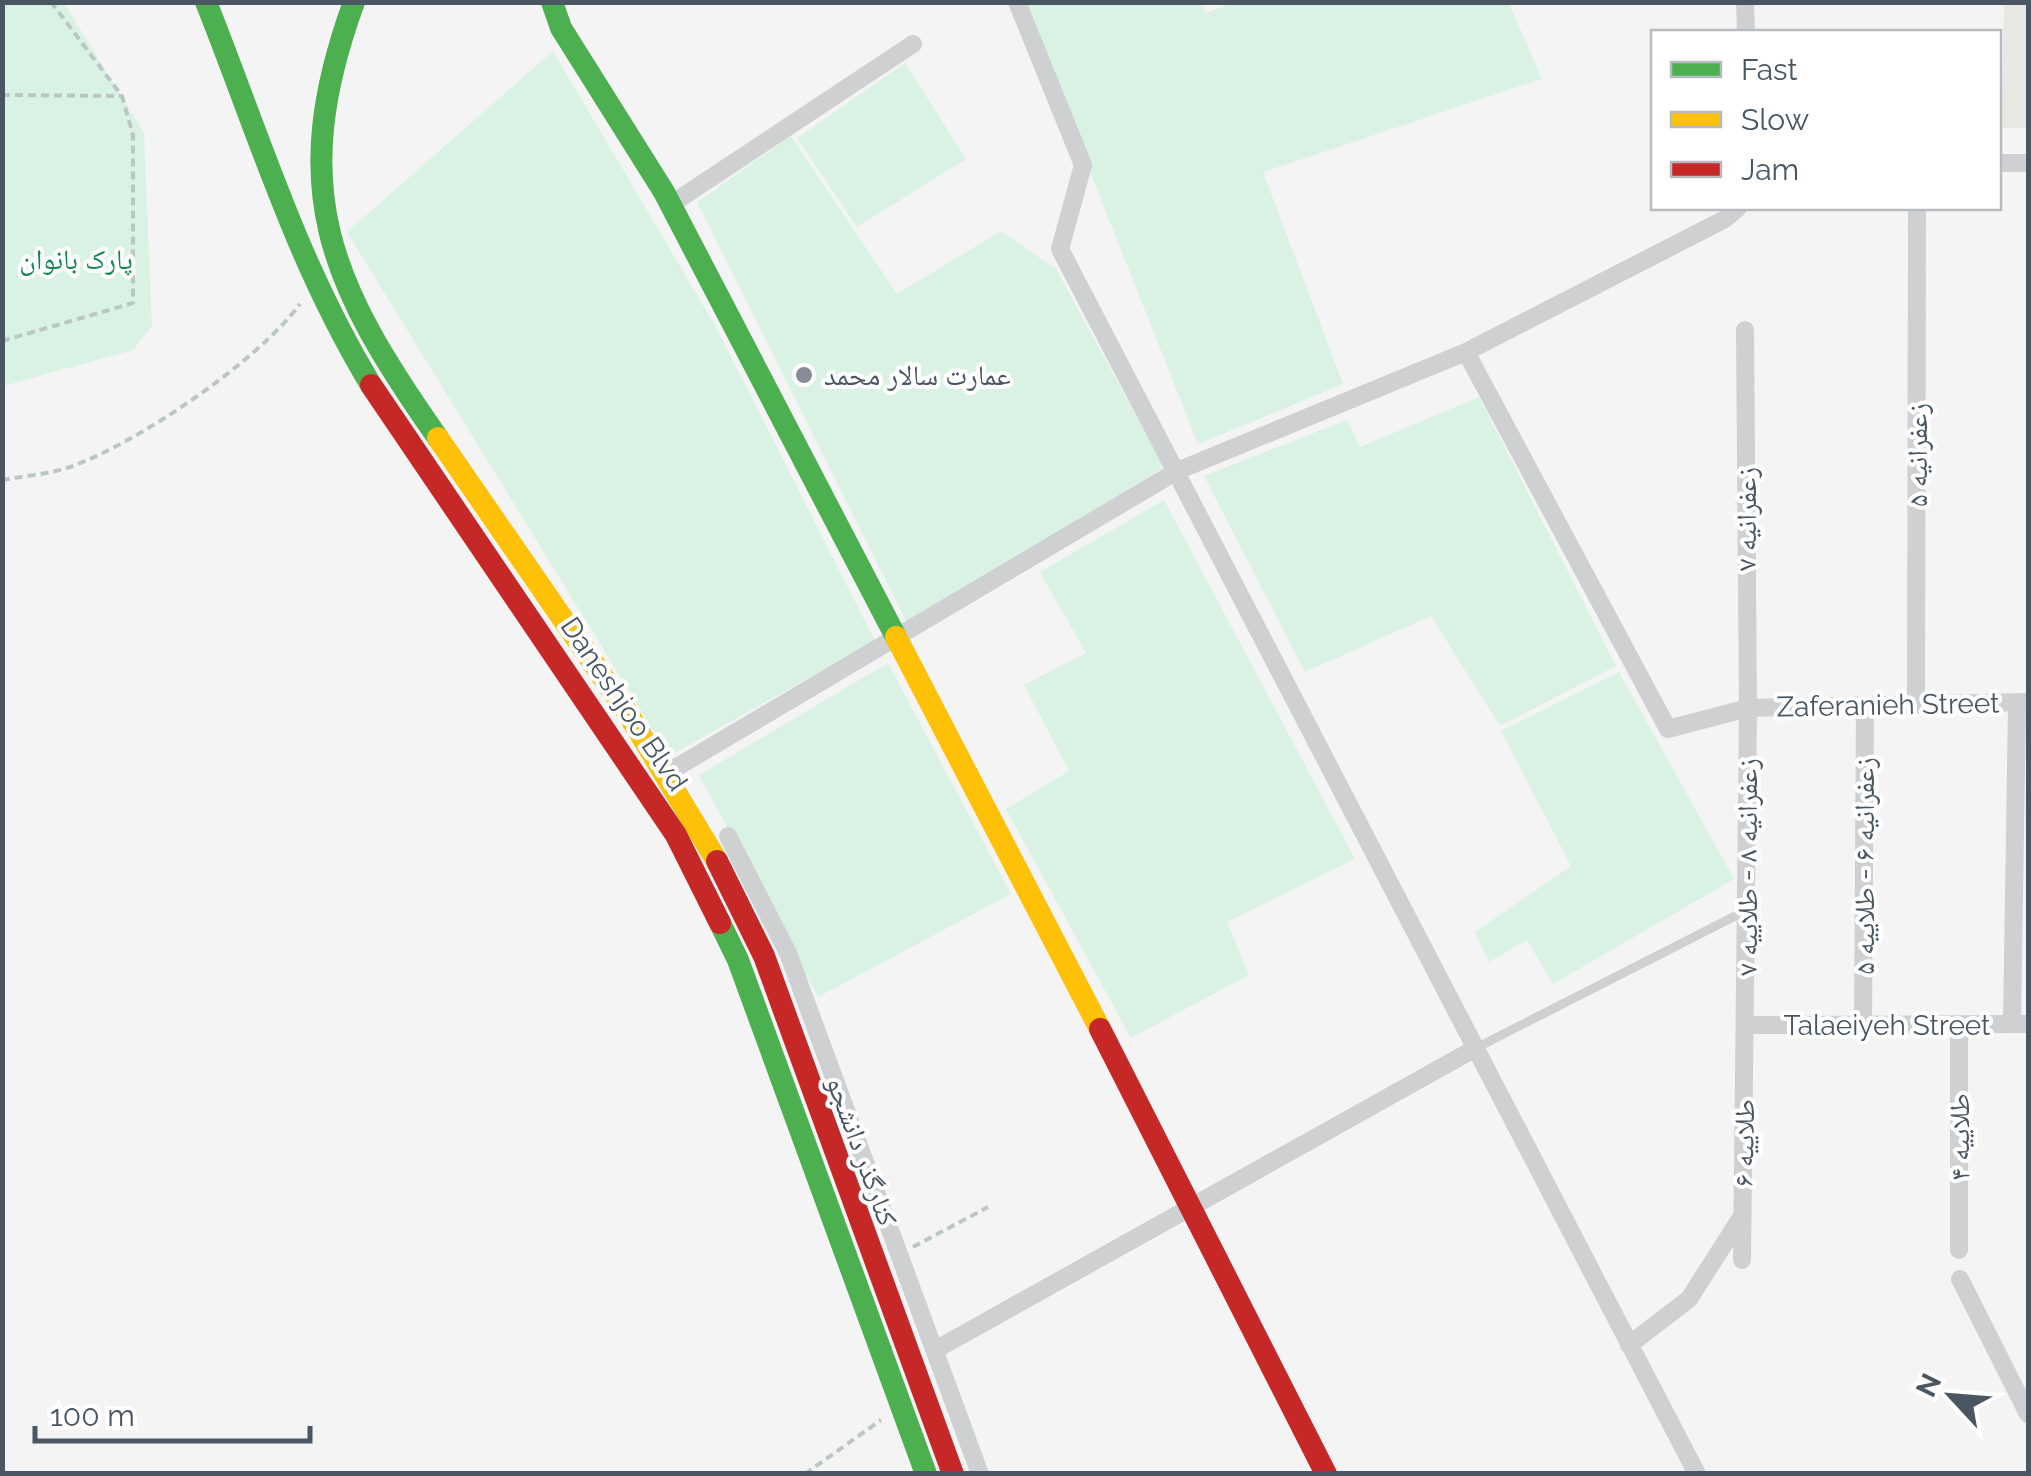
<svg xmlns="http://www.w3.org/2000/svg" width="2031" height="1476" font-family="Raleway,'Noto Naskh Arabic',sans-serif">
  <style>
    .commercial { fill: #e8e7e3 }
    .green { fill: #d9f2e3 }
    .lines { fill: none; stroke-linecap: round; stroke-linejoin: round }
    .path { stroke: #bcc7c4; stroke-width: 4; stroke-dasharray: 8 5; stroke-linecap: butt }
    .lane { stroke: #ced0d2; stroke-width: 9 }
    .street { stroke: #ced0d2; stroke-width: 18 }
    .fast { stroke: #4caf50; stroke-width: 22 }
    .slow { stroke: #ffc107; stroke-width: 22 }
    .jam { stroke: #c62828; stroke-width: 22 }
    .poi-dot { fill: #868d94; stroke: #fff; stroke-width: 4 }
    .labels { text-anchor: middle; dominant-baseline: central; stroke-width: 8; stroke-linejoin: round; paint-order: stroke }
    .park-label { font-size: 28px; fill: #17864f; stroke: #fff }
    .poi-label { font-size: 28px; fill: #4a5661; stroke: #fff; text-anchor: start }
    .street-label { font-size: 28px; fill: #4a5661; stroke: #fff }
  </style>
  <rect width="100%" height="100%" fill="#f4f4f4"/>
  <path class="commercial" d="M2004,3H2028V128H2002Z"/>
  <path class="green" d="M1236,2L1509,3L1542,79L1263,172L1343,384L1198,444L1023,3H1201L1206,13Z
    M2,3H64L144,133L152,326L133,350L3,386Z
    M553,51L718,331L875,641L669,756L347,232Z
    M905,63L966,159L857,227L797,138Z
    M791,136L897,294L1001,231L1056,269L1164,467L907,623L697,202Z
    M1479,397L1616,666L1500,726L1431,616L1305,672L1204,476L1347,420L1360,447Z
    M1164,500L1355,859L1227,922L1249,975L1131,1038L1006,809L1069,771L1024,685L1086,653L1040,572Z
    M888,663L1011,894L818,997L699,775Z
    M1619,672L1734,879L1553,984L1527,940L1489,962L1475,932L1571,866L1501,731Z"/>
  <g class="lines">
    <path class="path" d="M2,95L122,96
      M2,341L133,303V135L122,96L51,2
      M2,480C24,476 49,474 70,467C138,443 258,361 300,304
      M913,1247L988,1207
      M805,1474L881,1420"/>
    <path class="lane" d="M1476,1048L1745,911"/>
    <path class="street" d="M1017,2L1083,165L1060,249L1697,1474
      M1745,2L1746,32
      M1998,163H2028
      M670,205L913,44
      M1466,352L1668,729L1748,708L2028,702
      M1916,703L1917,208
      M667,773L1177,471L1466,352L1725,219L1738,208
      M728,836L788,953L980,1474
      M2012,1024L2017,703
      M1746,1025L2028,1024
      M1863,1025L1865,706
      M1959,1250V1025
      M1742,1260L1748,708L1745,330
      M1960,1279L2028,1414
      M1629,1345L1689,1299L1742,1216
      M935,1350L1476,1048"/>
    <path class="fast" d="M206,2C259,135 296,261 371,385
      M354,2C286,189 329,283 438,438
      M552,2L561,28L664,192L896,637
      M720,923L738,960L926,1474"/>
    <path class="slow" d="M438,438L627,712L717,861
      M896,637L1100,1029"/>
    <path class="jam" d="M371,385L676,835L720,923
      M717,861L764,956L953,1474
      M1100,1029L1326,1474"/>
  </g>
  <circle class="poi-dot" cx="804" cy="375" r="10"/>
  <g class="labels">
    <g class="park-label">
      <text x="76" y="259">پارک بانوان</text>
    </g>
    <g class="poi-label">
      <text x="824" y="375">عمارت سالار محمد</text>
    </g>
    <g class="street-label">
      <text transform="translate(1917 455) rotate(-90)">زعفرانیه ۵</text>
      <text transform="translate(1746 519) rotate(-90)">زعفرانیه ۷</text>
      <text transform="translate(624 704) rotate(56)">Daneshjoo Blvd</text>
      <text transform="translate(1888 705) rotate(-1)">Zaferanieh Street</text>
      <text transform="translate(1864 866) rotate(-90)">زعفرانیه ۶ - طلاییه ۵</text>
      <text transform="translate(1747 867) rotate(-90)">زعفرانیه ۸ - طلاییه ۷</text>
      <text x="1887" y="1025">Talaeiyeh Street</text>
      <text transform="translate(1959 1137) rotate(-90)">طلاییه ۴</text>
      <text transform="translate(1744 1143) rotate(-89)">طلاییه ۶</text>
      <text transform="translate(862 1151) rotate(70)">کنارگذر دانشجو</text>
    </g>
  </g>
  <rect width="2031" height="1476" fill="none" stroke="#4a5661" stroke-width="10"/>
  <rect x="1651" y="30" width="350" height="180" fill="#ffffff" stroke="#b7bbc0" stroke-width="2.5"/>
  <rect x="1671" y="62" width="50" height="15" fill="#4caf50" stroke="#b7bbc0" stroke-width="2.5"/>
  <text x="1741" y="80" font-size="30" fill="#4a5661">Fast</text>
  <rect x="1671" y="112" width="50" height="15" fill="#ffc107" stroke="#b7bbc0" stroke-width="2.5"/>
  <text x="1741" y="130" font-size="30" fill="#4a5661">Slow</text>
  <rect x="1671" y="162" width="50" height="15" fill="#c62828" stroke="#b7bbc0" stroke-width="2.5"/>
  <text x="1741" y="180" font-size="30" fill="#4a5661">Jam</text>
  <g transform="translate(1951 1396) rotate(296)" stroke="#ffffff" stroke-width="8" paint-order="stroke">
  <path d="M0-8L18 38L0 25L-18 38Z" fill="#4a5661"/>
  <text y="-15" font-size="28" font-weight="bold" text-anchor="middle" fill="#4a5661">N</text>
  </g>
  <path d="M35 1426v15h275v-15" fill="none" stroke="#4a5661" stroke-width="5"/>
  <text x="50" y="1426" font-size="30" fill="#4a5661" stroke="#ffffff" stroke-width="8" paint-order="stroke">100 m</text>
</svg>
